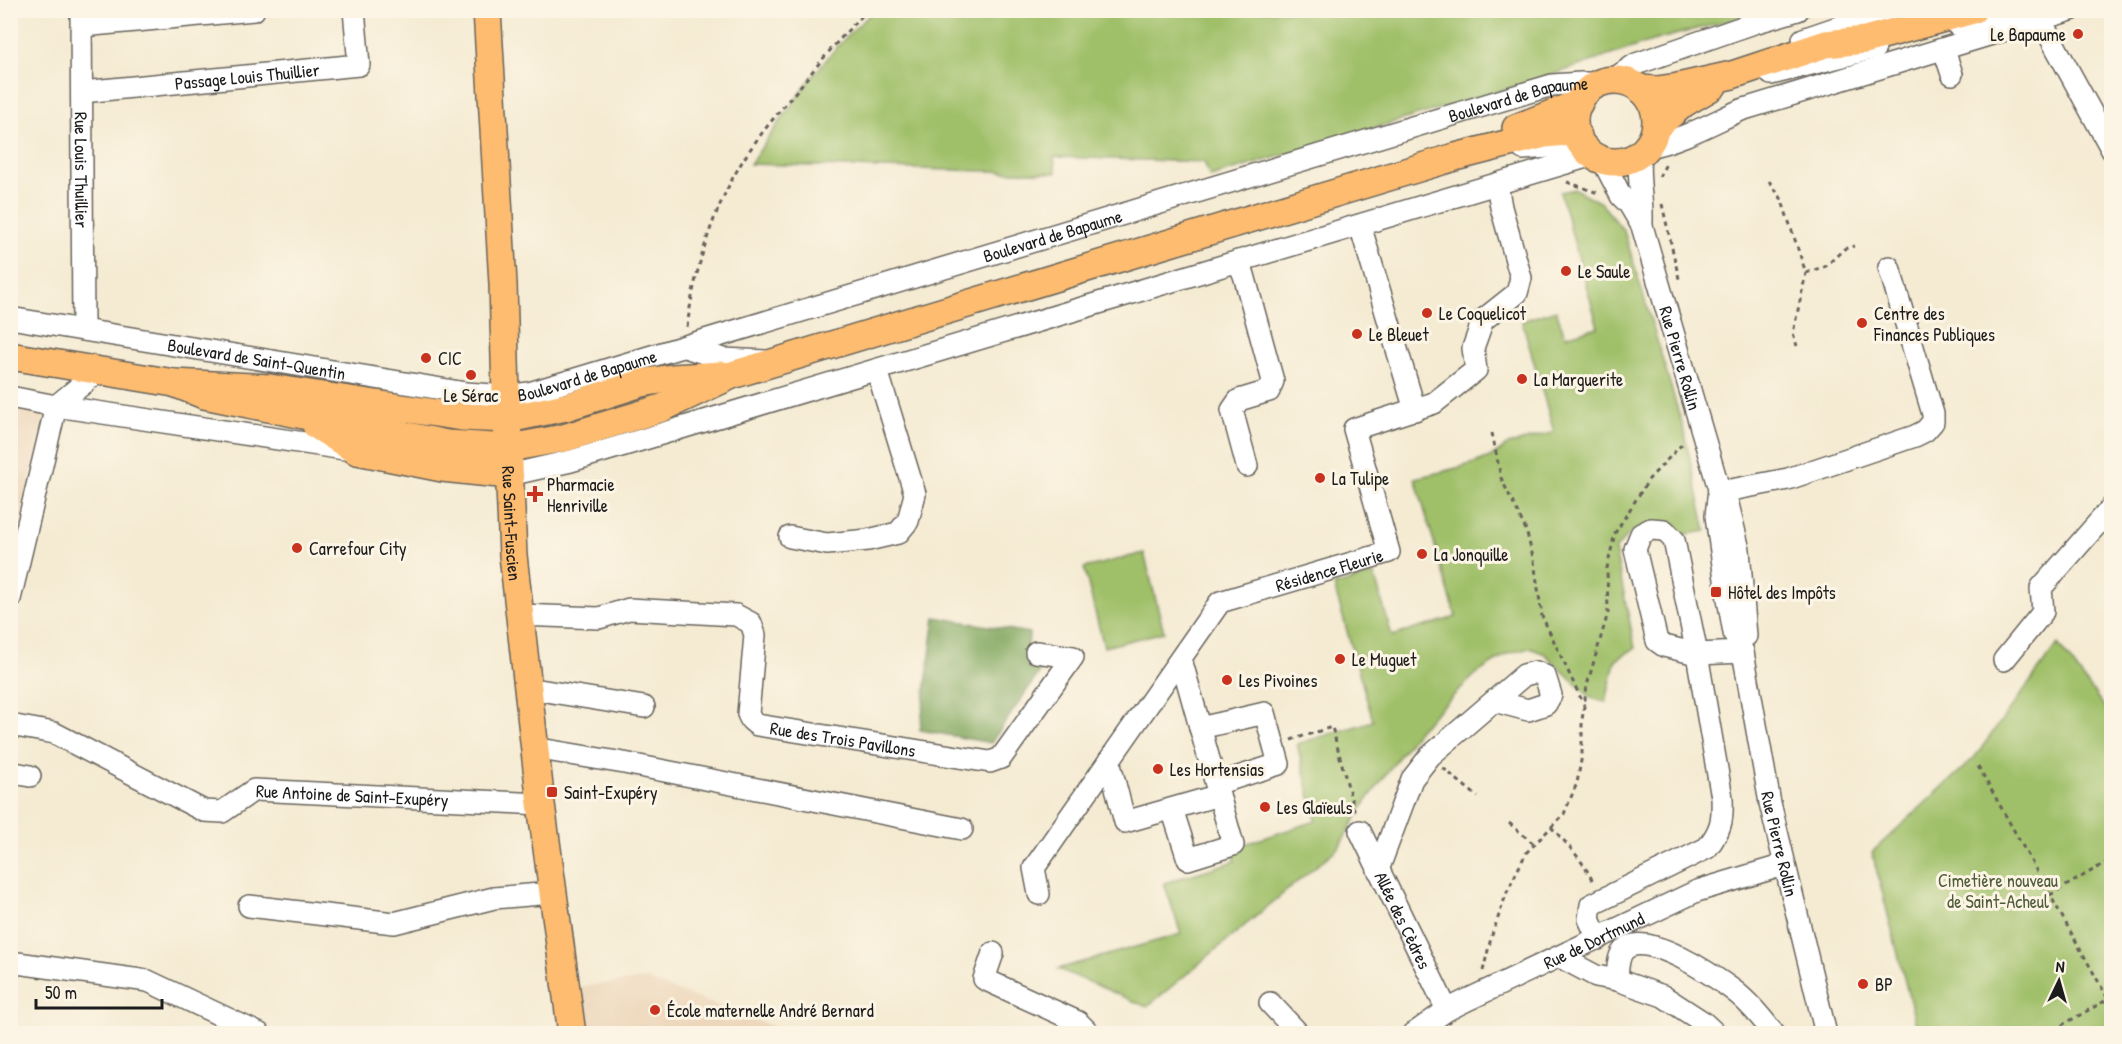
<svg xmlns="http://www.w3.org/2000/svg" width="2122" height="1044" font-family="'Patrick Hand',sans-serif">
  <style>
    .built { fill: #edd7bb }
    .green { fill: #9fbf68; stroke: #5e6e42; stroke-width: 1.5 }
    .forest { fill: #7fa65c; stroke: #4e613c; stroke-width: 1.5 }
    .lines { fill: none; stroke-linecap: round; stroke-linejoin: round }
    .minor-casing { stroke: #68645c; stroke-width: 24 }
    .major-casing { stroke: #68645c; stroke-width: 30 }
    .path { stroke: #68645c; stroke-width: 3; stroke-dasharray: 4.5 4.5; stroke-linecap: butt }
    .minor { stroke: #fff; stroke-width: 21 }
    .major { stroke: #fdbc6f; stroke-width: 27 }
    .poi-dot { fill: #c8321e; stroke: #fcf5e5; stroke-width: 2 }
    .labels { text-anchor: middle; dominant-baseline: central; stroke-width: 6; stroke-linejoin: round; paint-order: stroke }
    .poi-label { font-size: 18px; fill: #1c1c1c; stroke: #fcf5e5; text-anchor: start }
    .street-label { font-size: 18px; fill: #1c1c1c; stroke: #fcf5e5 }
    .park-label { font-size: 18px; fill: #505d3a; stroke: #fcf5e5 }
  </style>
  <rect width="100%" height="100%" fill="#fcf5e5"/>
  <filter id="ink" filterUnits="userSpaceOnUse"><feTurbulence type="fractalNoise" baseFrequency=".0167" numOctaves="2"/><feDisplacementMap in="SourceGraphic" scale="12" xChannelSelector="R" yChannelSelector="G"/><feConvolveMatrix kernelMatrix="1 2 1 2 8 2 1 2 1" color-interpolation-filters="sRGB"/></filter>
  <filter id="wash" filterUnits="userSpaceOnUse"><feTurbulence type="fractalNoise" baseFrequency=".008" numOctaves="4" result="noise"/><feDisplacementMap in="SourceGraphic" scale="24" xChannelSelector="R" yChannelSelector="G"/><feGaussianBlur stdDeviation="1.35" result="paint"/><feColorMatrix in="noise" values="0 0 0 0 0 0 0 0 0 0 0 0 0 0 0 0 0 1.4 0 .05"/><feComposite in="paint" operator="in"/></filter>
  <g filter="url(#wash)">
    <rect width="100%" height="100%" fill="#f5ebd3"/>
    <path class="built" d="M11,409L46,415L11,557Z
      M645,979L791,1033H585L578,987Z"/>
    <path class="green" d="M874,11H1758L1757,13L1652,41L1546,77L1210,177L1204,162L1054,157L1056,173L750,164C788,111 824,52 874,11Z
      M1575,189L1601,203L1624,231L1683,427L1706,531L1678,536L1641,526L1627,536L1615,550L1635,648L1615,661L1606,702L1591,698L1545,654L1530,648L1507,654L1476,674L1419,729L1363,806L1339,847L1147,1007L1058,969L1181,934L1164,883L1235,861L1232,848L1316,821L1297,744L1373,721L1334,586L1374,574L1392,636L1456,617L1415,478C1435,473 1495,462 1505,446L1554,432L1522,321L1556,310L1565,336L1598,327L1560,192Z
      M1144,553L1164,632L1104,647L1084,568Z
      M2058,644L2111,716V1033H1918L1872,852L1974,758Z"/>
    <path class="forest" d="M935,617L1029,633L1027,665L1043,667L991,743L920,730Z"/>
  </g>
  <g filter="url(#ink)">
    <g class="lines">
      <defs>
        <g id="minor">
          <path id="s1" d="M81,10L83,330"/>
          <path d="M2032,10L2049,35L2112,150"/>
          <path d="M1957,25L2014,10"/>
          <path d="M82,26L254,10"/>
          <path d="M1803,39L1888,10"/>
          <path d="M1944,50L1952,74"/>
          <path d="M1771,74L1875,48"/>
          <path d="M1616,80L1621,74L1636,64L1754,23L1798,10"/>
          <path id="s2" d="M82,92L359,65L354,10"/>
          <path d="M1647,147C1680,141 1710,124 1741,110L2071,10"/>
          <path d="M1523,149L1549,147L1587,150"/>
          <path d="M1640,154C1637,177 1643,199 1642,222"/>
          <path id="s3" d="M1602,159L1621,196L1629,204L1642,226L1719,489L1728,504L1739,550L1746,636"/>
          <path d="M1360,225L1415,410"/>
          <path d="M1238,261L1244,275L1273,381L1269,391L1239,400L1232,410L1247,466"/>
          <path id="s4" d="M10,318L466,393L506,396L529,393L1552,85L1581,83H1600"/>
          <path d="M685,347L723,359L766,361"/>
          <path d="M10,397L56,406L351,450"/>
          <path d="M509,475L571,461L1593,155"/>
          <path id="s5" d="M1719,489L1716,516L1727,593L1734,633L1743,652L1770,803L1826,1034"/>
          <path d="M1719,489L1731,490L1788,479L1915,436L1925,431L1933,422V414L1889,267"/>
          <path d="M1651,529L1664,530L1674,540L1697,654L1664,646L1657,641L1635,549L1641,534Z"/>
          <path d="M790,537L827,544L868,540L898,533L908,521L915,494L877,370"/>
          <path d="M10,599L56,406L100,370"/>
          <path id="s6" d="M519,615L599,618L629,609L736,615L751,623L755,635L748,714L751,720L757,725L990,762L1001,758L1073,657L1036,652"/>
          <path d="M2004,660L2043,612L2041,588L2112,507"/>
          <path d="M527,688L644,707"/>
          <path id="s7" d="M10,725L54,733L204,811L222,812L254,790L541,804"/>
          <path d="M1200,728L1265,713L1279,764L1216,784"/>
          <path d="M534,748L624,763L962,829"/>
          <path d="M1109,761L1125,822L1219,795"/>
          <path d="M10,772L30,776"/>
          <path d="M1172,809L1188,859L1233,845L1181,659"/>
          <path id="s8" d="M1360,831L1447,1010"/>
          <path d="M1378,870L1412,779L1430,756L1524,675L1536,672L1545,676L1551,695L1546,704L1528,710L1494,701"/>
          <path id="s9" d="M1039,894L1034,868L1220,602L1389,552L1354,429L1434,403L1476,370L1473,348L1483,320L1517,293L1521,278L1501,207L1497,184"/>
          <path d="M249,906L394,923L494,898L552,893"/>
          <path d="M1598,939L1589,919L1591,905L1707,848C1721,830 1723,821 1722,798L1697,654L1743,652"/>
          <path d="M993,953L984,979L1078,1022L1090,1034"/>
          <path d="M1560,957L1596,976L1617,980L1663,996L1703,1022L1716,1034"/>
          <path d="M10,962L148,981L260,1034"/>
          <path d="M1617,980C1618,970 1617,956 1625,949C1647,930 1714,976 1733,990C1749,1002 1762,1018 1774,1034"/>
          <path d="M1270,1003L1299,1034"/>
          <path id="s10" d="M1413,1034L1447,1010L1465,1001L1697,891L1784,865"/>
        </g>
        <g id="major">
          <path id="s11" d="M487,10L503,284L506,396L513,555L541,804L572,1034"/>
          <circle cx="1615" cy="121" r="41"/>
          <path d="M1640,89L1657,90L1678,87L1732,75L1826,44L1865,40L1973,10"/>
          <path d="M1656,127L1684,103L1713,86"/>
          <path d="M1516,128L1579,103"/>
          <path d="M10,356L174,383L270,388L462,417L508,419L566,407L642,383L672,378L722,375"/>
          <path d="M174,383L204,395L447,444L509,448L564,438L662,408L732,375L1455,157L1545,134L1565,132L1578,136"/>
          <path d="M316,425L357,451L442,468L509,475"/>
        </g>
      </defs>
      <use href="#minor" class="minor-casing"/>
      <use href="#major" class="major-casing"/>
      <path class="path" d="M1460,11V10
        M1659,177L1667,162
        M1769,181L1781,198L1806,273L1793,333L1797,346
        M1567,182L1598,193
        M1662,204L1680,283
        M1806,273L1826,266L1844,249L1854,246
        M687,327C695,270 711,213 742,162C758,136 778,113 798,89C820,62 842,35 868,10
        M1492,433L1501,478L1526,530L1534,561L1542,616L1584,705
        M1291,740L1332,727L1355,813
        M1978,766L2112,1006
        M1443,768L1478,797
        M1509,823L1534,844
        M1551,827C1568,845 1583,860 1593,882
        M2050,895L2112,859
        M1483,971L1491,938L1507,892L1526,853L1564,814L1577,783L1582,755V720L1587,685L1608,613L1607,568L1615,533L1649,479L1685,441
        M2046,1034L2112,997"/>
      <use href="#minor" class="minor"/>
      <use href="#major" class="major"/>
    </g>
  </g>
  <g class="poi-dot">
    <circle cx="2078" cy="34" r="6"/>
    <circle cx="1566" cy="271" r="6"/>
    <circle cx="1427" cy="313" r="6"/>
    <circle cx="1862" cy="323" r="6"/>
    <circle cx="1357" cy="334" r="6"/>
    <circle cx="426" cy="358" r="6"/>
    <circle cx="471" cy="375" r="6"/>
    <circle cx="1522" cy="379" r="6"/>
    <circle cx="1320" cy="478" r="6"/>
    <path d="M532 485h6v6h6v6h-6v6h-6v-6h-6v-6h6z"/>
    <circle cx="297" cy="548" r="6"/>
    <circle cx="1422" cy="554" r="6"/>
    <rect x="1710" y="586" width="12" height="12" rx="3"/>
    <circle cx="1340" cy="659" r="6"/>
    <circle cx="1227" cy="680" r="6"/>
    <circle cx="1158" cy="769" r="6"/>
    <rect x="546" y="786" width="12" height="12" rx="3"/>
    <circle cx="1265" cy="807" r="6"/>
    <circle cx="1863" cy="984" r="6"/>
    <circle cx="655" cy="1010" r="6"/>
  </g>
  <g class="labels">
    <g class="poi-label">
      <text x="2066" y="34" text-anchor="end">Le Bapaume</text>
      <text x="1578" y="271">Le Saule</text>
      <text x="1439" y="313">Le Coquelicot</text>
      <text x="1874" y="313">Centre des<tspan x="1874" dy="21">Finances Publiques</tspan></text>
      <text x="1369" y="334">Le Bleuet</text>
      <text x="438" y="358">CIC</text>
      <text x="1534" y="379">La Marguerite</text>
      <text x="471" y="395" text-anchor="middle">Le Sérac</text>
      <text x="1332" y="478">La Tulipe</text>
      <text x="547" y="484">Pharmacie<tspan x="547" dy="21">Henriville</tspan></text>
      <text x="309" y="548">Carrefour City</text>
      <text x="1434" y="554">La Jonquille</text>
      <text x="1728" y="592">Hôtel des Impôts</text>
      <text x="1352" y="659">Le Muguet</text>
      <text x="1239" y="680">Les Pivoines</text>
      <text x="1170" y="769">Les Hortensias</text>
      <text x="564" y="792">Saint-Exupéry</text>
      <text x="1277" y="807">Les Glaïeuls</text>
      <text x="1875" y="984">BP</text>
      <text x="667" y="1010">École maternelle André Bernard</text>
    </g>
    <g class="street-label">
      <text stroke="none"><textPath href="#s2" startOffset="166">Passage Louis Thuillier</textPath></text>
      <text stroke="none"><textPath href="#s4" startOffset="1558">Boulevard de Bapaume</textPath></text>
      <text stroke="none"><textPath href="#s1" startOffset="160">Rue Louis Thuillier</textPath></text>
      <text stroke="none"><textPath href="#s4" startOffset="1072">Boulevard de Bapaume</textPath></text>
      <text stroke="none"><textPath href="#s3" startOffset="216">Rue Pierre Rollin</textPath></text>
      <text stroke="none"><textPath href="#s4" startOffset="250">Boulevard de Saint-Quentin</textPath></text>
      <text stroke="none"><textPath href="#s4" startOffset="586">Boulevard de Bapaume</textPath></text>
      <text stroke="none"><textPath href="#s11" startOffset="514">Rue Saint-Fuscien</textPath></text>
      <text stroke="none"><textPath href="#s9" startOffset="465">Résidence Fleurie</textPath></text>
      <text stroke="none"><textPath href="#s6" startOffset="429">Rue des Trois Pavillons</textPath></text>
      <text stroke="none"><textPath href="#s7" startOffset="369">Rue Antoine de Saint-Exupéry</textPath></text>
      <text stroke="none"><textPath href="#s5" startOffset="362">Rue Pierre Rollin</textPath></text>
      <text stroke="none"><textPath href="#s8" startOffset="99">Allée des Cèdres</textPath></text>
      <text stroke="none"><textPath href="#s10" startOffset="204">Rue de Dortmund</textPath></text>
    </g>
    <g class="park-label">
      <text x="1998" y="880">Cimetière nouveau<tspan x="1998" dy="21">de Saint-Acheul</tspan></text>
    </g>
  </g>
  <rect width="2122" height="1044" fill="none" stroke="#fcf5e5" stroke-width="36"/>
  <g transform="translate(2059 981) rotate(5)" stroke="#fcf5e5" stroke-width="4.5" paint-order="stroke">
  <path d="M0-4.5L10 22L0 15L-10 22Z" fill="#1c1c1c"/>
  <text y="-9" font-size="16" font-weight="bold" text-anchor="middle" fill="#1c1c1c">N</text>
  </g>
  <path d="M36 999v9h126v-9" fill="none" stroke="#1c1c1c" stroke-width="3"/>
  <text x="45" y="999" font-size="18" fill="#1c1c1c" stroke="#fcf5e5" stroke-width="4.5" paint-order="stroke">50 m</text>
</svg>
